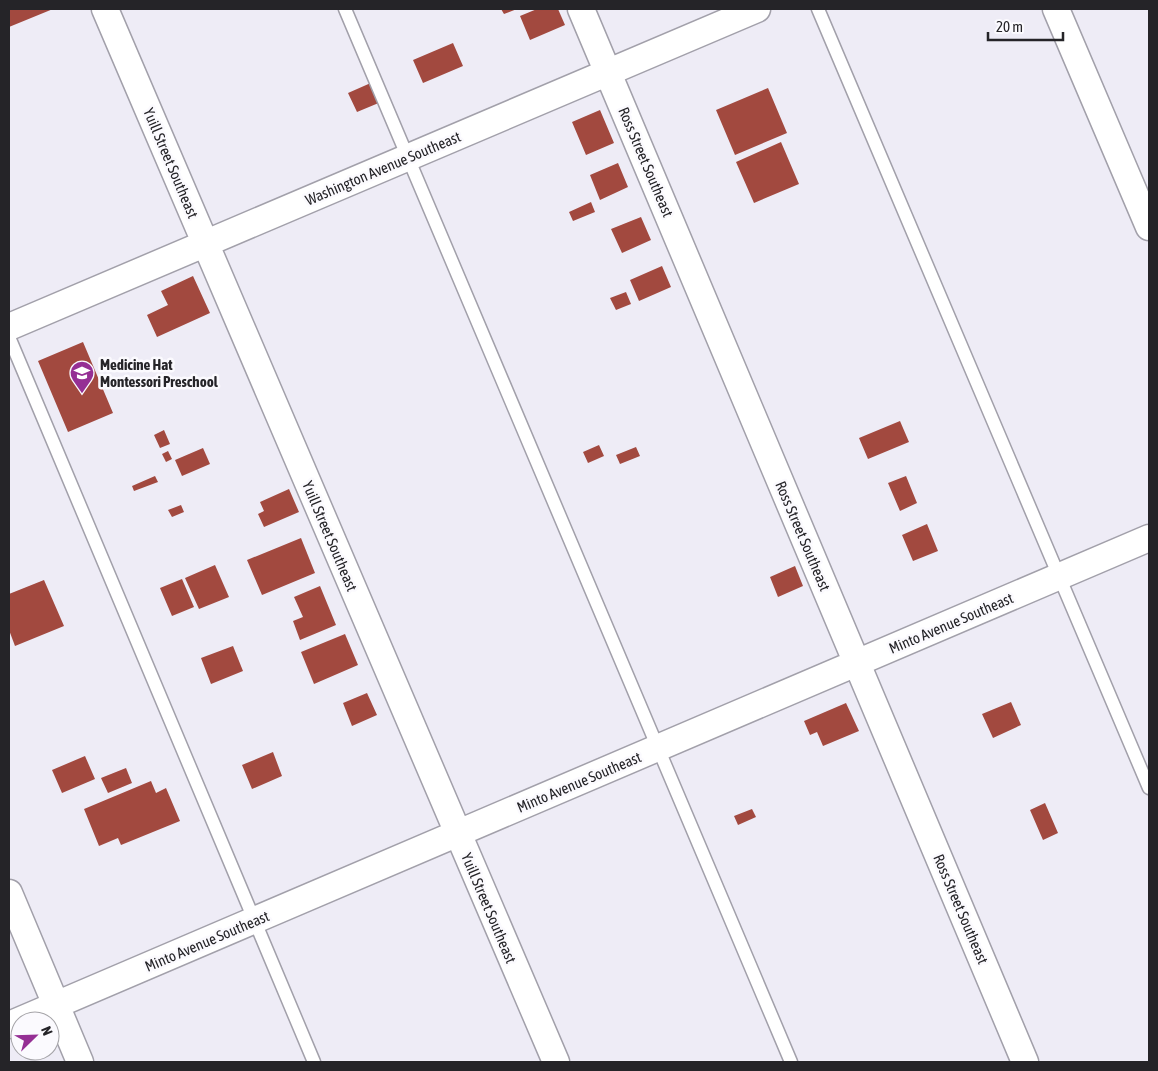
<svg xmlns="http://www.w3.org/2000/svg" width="1158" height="1071" font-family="'Asap Condensed',sans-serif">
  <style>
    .building { fill: #a2493f }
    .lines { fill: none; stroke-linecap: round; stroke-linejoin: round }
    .service-casing { stroke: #a2a0aa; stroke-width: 15 }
    .minor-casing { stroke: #a2a0aa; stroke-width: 29 }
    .service { stroke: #fff; stroke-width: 12 }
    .minor { stroke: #fff; stroke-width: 26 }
    .labels { text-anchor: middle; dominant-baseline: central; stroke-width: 5; stroke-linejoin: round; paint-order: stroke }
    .street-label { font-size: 15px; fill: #252428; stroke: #fbfafe }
    .poi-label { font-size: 15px; font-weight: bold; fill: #252428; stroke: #fbfafe; text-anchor: start }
  </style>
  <rect width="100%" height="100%" fill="#eeecf6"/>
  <path class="building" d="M9,9H53L9,27Z
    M501,9H517L504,14Z
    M537,9H558L565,25L530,40L520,16Z
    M453,43L463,66L423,83L413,60Z
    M373,82L381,102L357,112L348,93Z
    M768,88L787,133L735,155L716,110Z
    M600,110L614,143L586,155L572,122Z
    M781,142L799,184L754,203L736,162Z
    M618,163L628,187L600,200L590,175Z
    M591,202L595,212L573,221L569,212Z
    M641,217L651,240L622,253L611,229Z
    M662,266L671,287L639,301L630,280Z
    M193,276L210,313L157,337L147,315L168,305L161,291Z
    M626,292L631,304L616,310L610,298Z
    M83,342L113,413L68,432L38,361Z
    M900,421L909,442L868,459L859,438Z
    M164,430L170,444L160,448L154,435Z
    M599,445L604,456L588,463L583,452Z
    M636,447L640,456L620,464L616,455Z
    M203,448L210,464L182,476L175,460Z
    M168,451L172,459L166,462L162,454Z
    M155,476L158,482L134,491L132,486Z
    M906,476L917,503L900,511L888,483Z
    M289,489L299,512L264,527L258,514L264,511L260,502Z
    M181,505L184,512L172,517L168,510Z
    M927,524L938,551L913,561L902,535Z
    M301,538L315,573L262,595L247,560Z
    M215,565L229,597L199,609L185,578Z
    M795,566L803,586L778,597L770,577Z
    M182,579L194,607L172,616L160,588Z
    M44,580L64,626L15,646L9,630V594Z
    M320,586L336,625L300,640L293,621L303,617L294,597Z
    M345,634L358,665L314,684L301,652Z
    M233,646L243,671L211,684L201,658Z
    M367,693L377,715L352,726L343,703Z
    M1011,702L1021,725L993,738L982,714Z
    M846,703L859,731L823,746L817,732L810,735L804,721Z
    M273,752L282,776L252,789L242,765Z
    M85,756L95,779L62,793L52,770Z
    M126,768L132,783L108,793L101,778Z
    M151,781L156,793L166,788L180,821L121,845L118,838L99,846L84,809Z
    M1045,803L1058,833L1043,840L1030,810Z
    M752,809L756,817L738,825L734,816Z"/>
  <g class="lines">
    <defs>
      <path id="service" d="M345,9L791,1062
        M818,9L1149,788
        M9,337L314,1062"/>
      <path id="minor" d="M105,9L556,1062
        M581,9L1025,1062
        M1056,9L1149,227
        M9,327L757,9
        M9,893L80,1062
        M9,1025L1149,538"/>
    </defs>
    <use href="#service" class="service-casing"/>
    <use href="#minor" class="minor-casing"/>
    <use href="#service" class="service"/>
    <use href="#minor" class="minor"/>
  </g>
  <defs>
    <symbol id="school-pin" viewBox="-11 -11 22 30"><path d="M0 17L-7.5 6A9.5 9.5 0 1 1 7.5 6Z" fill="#952f94" stroke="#fbfafe"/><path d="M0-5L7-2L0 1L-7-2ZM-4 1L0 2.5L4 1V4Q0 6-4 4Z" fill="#fff"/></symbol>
  </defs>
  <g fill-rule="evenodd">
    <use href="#school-pin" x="68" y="359" width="28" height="38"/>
  </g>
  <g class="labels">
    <g class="street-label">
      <text transform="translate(646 162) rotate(67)">Ross Street Southeast</text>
      <text transform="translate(171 163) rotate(67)">Yuill Street Southeast</text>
      <text transform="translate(383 168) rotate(-23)">Washington Avenue Southeast</text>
      <text transform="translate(330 536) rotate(67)">Yuill Street Southeast</text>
      <text transform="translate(803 536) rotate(67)">Ross Street Southeast</text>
      <text transform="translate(951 623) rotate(-23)">Minto Avenue Southeast</text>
      <text transform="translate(579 782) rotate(-23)">Minto Avenue Southeast</text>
      <text transform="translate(489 908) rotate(67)">Yuill Street Southeast</text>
      <text transform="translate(961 909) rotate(67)">Ross Street Southeast</text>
      <text transform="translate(207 941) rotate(-23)">Minto Avenue Southeast</text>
    </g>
    <g class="poi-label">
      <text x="100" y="364">Medicine Hat<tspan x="100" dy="17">Montessori Preschool</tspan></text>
    </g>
  </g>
  <rect width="1158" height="1071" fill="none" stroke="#252428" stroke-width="20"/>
  <g transform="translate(35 1036) rotate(67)"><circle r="24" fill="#fbfafe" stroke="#a5a4a8"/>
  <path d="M0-4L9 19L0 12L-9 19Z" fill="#952f94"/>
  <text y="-8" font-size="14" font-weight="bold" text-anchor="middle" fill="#252428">N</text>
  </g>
  <path d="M988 32v8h75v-8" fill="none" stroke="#252428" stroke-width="2.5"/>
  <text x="996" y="32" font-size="15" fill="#252428" stroke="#fbfafe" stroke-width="4" paint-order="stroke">20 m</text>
</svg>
